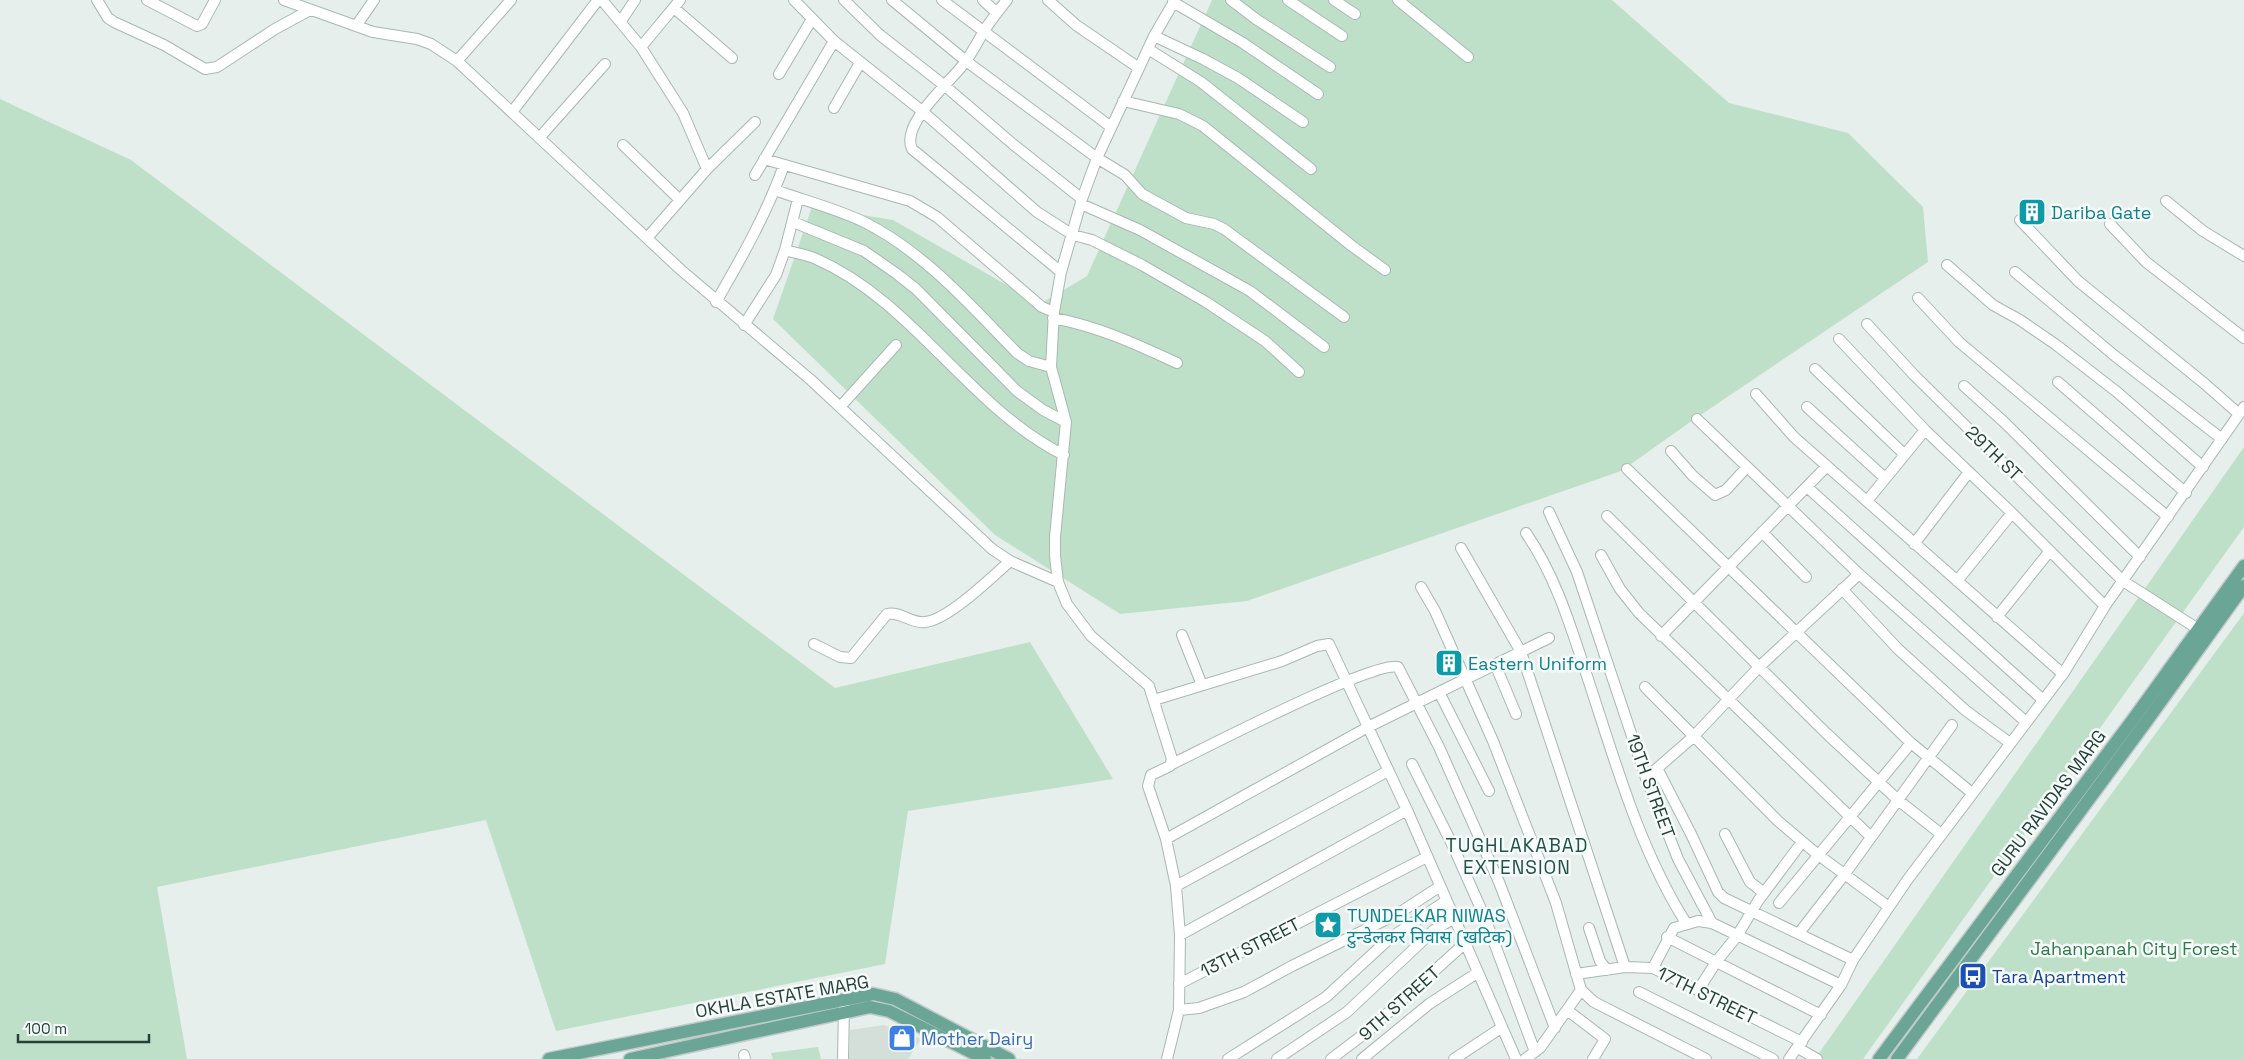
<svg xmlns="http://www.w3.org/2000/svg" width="2244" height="1059" font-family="'Space Grotesk','Noto Sans Devanagari',sans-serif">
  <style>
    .built { fill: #d4dfda }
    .green { fill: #bfe0c8 }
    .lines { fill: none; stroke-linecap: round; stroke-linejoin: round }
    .minor-casing { stroke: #a8b8b2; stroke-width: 12 }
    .major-casing { stroke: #c2cac8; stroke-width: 15 }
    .minor { stroke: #fff; stroke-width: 10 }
    .major { stroke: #6aa596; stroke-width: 12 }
    .labels { text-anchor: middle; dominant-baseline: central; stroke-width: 5; stroke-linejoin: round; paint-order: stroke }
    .culture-label { font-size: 18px; fill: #0d838f; stroke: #f7fbf9; text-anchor: start }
    .street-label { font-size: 18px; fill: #24423a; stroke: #f7fbf9 }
    .park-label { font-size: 18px; fill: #2d7a4b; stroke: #f7fbf9 }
    .transit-label { font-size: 18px; fill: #164399; stroke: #f7fbf9; text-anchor: start }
    .shop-label { font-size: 18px; fill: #366cbe; stroke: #f7fbf9; text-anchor: start }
    .neighbourhood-label { font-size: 19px; letter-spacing: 1px; fill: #1f5548; stroke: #f7fbf9 }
  </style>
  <rect width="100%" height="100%" fill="#e6efeb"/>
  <path class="built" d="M884,1025L921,1039L908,1059H849L850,1030Z"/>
  <path class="green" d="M1212,0H1612L1729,103L1848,133L1923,207L1928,262L1696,418L1621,471L1247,601L1120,614L995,535L773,319L812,207L893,220L1040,304L1087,276Z
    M0,99L131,160L835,688L1030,642L1113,779L908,811L885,964L556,1031L486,820L157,887L187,1059H0Z
    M2244,447V527L1863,1059H1815Z
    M2244,613V1059H1917Z
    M818,1047L821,1059H773L771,1053Z"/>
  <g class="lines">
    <defs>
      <path id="minor" d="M97,0L108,18L114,22L164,45L205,69L217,67L275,29L310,10
        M147,0L197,26L202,24L215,0
        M284,0L373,32L417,39L431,44L457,61L681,270L811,380L992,549L1010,561L1058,582
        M602,0L641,47L683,113L707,169
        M794,0L834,41L922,111L1037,212L1073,235L1092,240L1142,265L1206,302L1265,341L1299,372
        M844,0L880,35L945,86L1014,145L1082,199
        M892,0L966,61L1097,158L1125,175L1142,194L1186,218L1214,224L1224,229L1344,317
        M942,0L1111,127
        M983,0L997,13
        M1007,0C999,10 991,20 984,31C978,41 973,51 966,61C952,81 900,123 912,149L1061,272
        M1048,0L1076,25L1139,68
        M1231,0L1256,19L1330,67
        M1288,0L1342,36
        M1334,0L1355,14
        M1398,0L1468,57
        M1173,2L1243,43L1318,94
        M674,8L732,58
        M621,21L635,0
        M356,26L374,0
        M1154,36L1203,59L1238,78L1303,122
        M641,47L680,0
        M1148,49L1201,82L1311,169
        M457,61L511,0
        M779,74L812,19
        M1123,101L1179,114L1203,126L1352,246L1385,270
        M834,108L860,63
        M512,112L598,0
        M540,137L605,64
        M623,145L680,200
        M764,159L910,201L937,217L1042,307L1054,312
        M755,175L834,41
        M775,190C805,201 838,209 866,223C925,253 971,306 1017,353L1029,361L1051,367
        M2166,201L2203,231L2244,256
        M1081,204L1140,230L1250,291L1324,347
        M2020,220L2078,281L2205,384L2239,414
        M793,222L864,251L897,274L916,289L1017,391L1043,410L1066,422
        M2110,224L2146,262L2244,338
        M647,238L707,169L755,122
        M785,250C794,253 805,254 814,258C914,301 968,407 1064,455
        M1947,265L1993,305L2020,320L2055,344L2117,392L2203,467
        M2015,272L2115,356L2222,439
        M1918,298L1959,342L2168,517
        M716,302C742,257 767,213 784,165
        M1053,318C1097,326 1136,344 1177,363
        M1867,324L1914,375L2123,581L2198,629
        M744,325L776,275L785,250L798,199
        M1839,339L1925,430L2012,513L2105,606
        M1815,369L1904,454
        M2058,382L2186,493
        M1964,386L2004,422L2140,557
        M1756,394L1794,437L2063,674
        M840,407L896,345
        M1807,407L1885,478
        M1697,419L1859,574L2026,722
        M1671,451L1693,476L1715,495L1726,490L1747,467
        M1627,469L1911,743L1972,793
        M1807,487L2043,700
        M1867,501L1925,430
        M1549,512L1577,572L1646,778L1678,859L1712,923L1841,985
        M1607,516L1826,733L1898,800L1941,834
        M1762,532L1806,577
        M1526,533C1555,575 1570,624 1586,673C1614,757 1638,847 1686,923
        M1914,544L1969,472
        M1461,548L1521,652L1625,967
        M1601,555L1620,589L1639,613L1871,837
        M1957,581L2012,513
        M1421,587L1435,611L1493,741L1556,903L1581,990L1594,1002L1706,1059
        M1842,589L1898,649L1965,710L2010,743
        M1997,617L2049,552
        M1182,635L1202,685
        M1661,636L1827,466
        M814,644L840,657L851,658L887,614C901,611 911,624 925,622C948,620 992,577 1010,561
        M1495,664L1516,714
        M1645,687L1778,821L1817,854L1889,907
        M1439,692L1489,791
        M1154,700L1282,661L1317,646L1329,644L1407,810L1516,1059
        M1172,764C1205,748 1375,660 1398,667L1439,747L1499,882L1555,1028
        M1412,764L1453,846L1485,918L1535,1052
        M1658,770L1691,834L1718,892L1724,898L1853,960
        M1646,778L1693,737L1759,667L1859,574
        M1725,834L1750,882L1764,893
        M1166,839L1368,727L1549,638
        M1176,886L1388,771
        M1779,903L1911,743
        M1589,928L1600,961L1607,970
        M1799,933L1844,875L1952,725
        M1180,935L1407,810
        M1667,937L1821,1015
        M1653,968L1674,928L1698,921L1712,923
        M1576,974L1625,967L1653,968L1802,1042
        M1179,984L1427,857
        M1699,989L1716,962L1737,936L1758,901L1802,842
        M1639,992L1773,1059
        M1179,1010L1199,1008L1244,992L1292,966L1399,913L1439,887
        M1567,1010L1605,1039L1593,1059
        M1798,1048L1817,1059
        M744,1055L745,1059
        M843,1059L844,1005
        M1167,1059L1179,1010L1180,935L1176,886L1166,839L1148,786L1151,775L1170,766L1172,759L1149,686L1091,636L1067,604L1058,582L1055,556V537L1066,422L1051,367L1054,312L1061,272L1082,199L1097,158L1154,36L1175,0
        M1228,1059L1326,997L1390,938L1446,901
        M1277,1059L1347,1012L1434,930L1453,919
        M1331,1059L1368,1031L1464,944
        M1362,1059L1429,1004L1477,973
        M1454,1059L1501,1028
        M1525,1059L1540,1048L1581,990
        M1789,1059L1841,985L1853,960L1908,879L2063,674L2105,606L2244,407"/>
      <path id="major" d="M549,1059L873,994L895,999L1009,1059
        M630,1059L870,1007L889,1011L985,1059
        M1879,1059L2134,718L2244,566
        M1897,1059L2146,722L2244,586"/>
    </defs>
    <use href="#minor" class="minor-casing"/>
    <use href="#major" class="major-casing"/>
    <use href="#minor" class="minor"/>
    <use href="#major" class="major"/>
  </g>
  <defs>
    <symbol id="building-square" viewBox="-11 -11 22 22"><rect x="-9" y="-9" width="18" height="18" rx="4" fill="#0f9aa8" stroke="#f7fbf9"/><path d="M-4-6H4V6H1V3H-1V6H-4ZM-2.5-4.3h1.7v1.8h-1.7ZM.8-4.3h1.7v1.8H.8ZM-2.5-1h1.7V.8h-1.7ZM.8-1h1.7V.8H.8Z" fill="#fff"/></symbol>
    <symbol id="sight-square" viewBox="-11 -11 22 22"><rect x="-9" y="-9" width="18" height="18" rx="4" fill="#0f9aa8" stroke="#f7fbf9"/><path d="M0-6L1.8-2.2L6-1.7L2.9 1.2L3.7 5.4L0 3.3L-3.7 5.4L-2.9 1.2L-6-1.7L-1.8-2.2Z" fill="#fff"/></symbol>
    <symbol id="bus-square" viewBox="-11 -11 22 22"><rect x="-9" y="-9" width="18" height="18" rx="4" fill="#1a4fb4" stroke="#f7fbf9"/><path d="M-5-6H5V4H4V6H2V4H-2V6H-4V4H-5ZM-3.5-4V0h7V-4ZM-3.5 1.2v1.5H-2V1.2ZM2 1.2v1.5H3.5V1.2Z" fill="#fff"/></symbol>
    <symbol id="shop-square" viewBox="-11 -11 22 22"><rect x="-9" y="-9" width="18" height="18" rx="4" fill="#3f7fe0" stroke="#f7fbf9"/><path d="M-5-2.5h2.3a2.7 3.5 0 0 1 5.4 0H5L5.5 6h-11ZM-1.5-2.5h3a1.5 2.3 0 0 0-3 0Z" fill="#fff"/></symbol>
  </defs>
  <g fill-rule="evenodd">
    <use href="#building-square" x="2016" y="196" width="32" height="32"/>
    <use href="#building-square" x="1433" y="647" width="32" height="32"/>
    <use href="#sight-square" x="1312" y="909" width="32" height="32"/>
    <use href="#bus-square" x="1957" y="960" width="32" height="32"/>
    <use href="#shop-square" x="886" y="1022" width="32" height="32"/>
  </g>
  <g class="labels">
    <g class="culture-label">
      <text x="2051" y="212">Dariba Gate</text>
      <text x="1468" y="663">Eastern Uniform</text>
      <text x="1347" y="915">TUNDELKAR NIWAS<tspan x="1347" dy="21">टुन्डेलकर निवास (खटिक)</tspan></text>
    </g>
    <g class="street-label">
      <text transform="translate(1994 453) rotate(44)">29TH ST</text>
      <text transform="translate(1651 786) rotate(70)">19TH STREET</text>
      <text transform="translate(2048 803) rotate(-53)">GURU RAVIDAS MARG</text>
      <text transform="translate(1250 947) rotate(-27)">13TH STREET</text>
      <text transform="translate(1707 995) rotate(26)">17TH STREET</text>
      <text transform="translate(782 996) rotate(-10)">OKHLA ESTATE MARG</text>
      <text transform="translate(1399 1003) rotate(-42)">9TH STREET</text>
    </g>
    <g class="park-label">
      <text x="2134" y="948">Jahanpanah City Forest</text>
    </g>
    <g class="transit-label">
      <text x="1992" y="976">Tara Apartment</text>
    </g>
    <g class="shop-label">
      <text x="921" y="1038">Mother Dairy</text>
    </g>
    <g class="neighbourhood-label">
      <text x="1517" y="845">TUGHLAKABAD<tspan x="1517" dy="22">EXTENSION</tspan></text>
    </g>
  </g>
  <path d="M18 1034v8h131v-8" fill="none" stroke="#24423a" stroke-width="2.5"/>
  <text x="25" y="1034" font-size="15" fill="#24423a" stroke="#f7fbf9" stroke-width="4" paint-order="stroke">100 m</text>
</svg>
